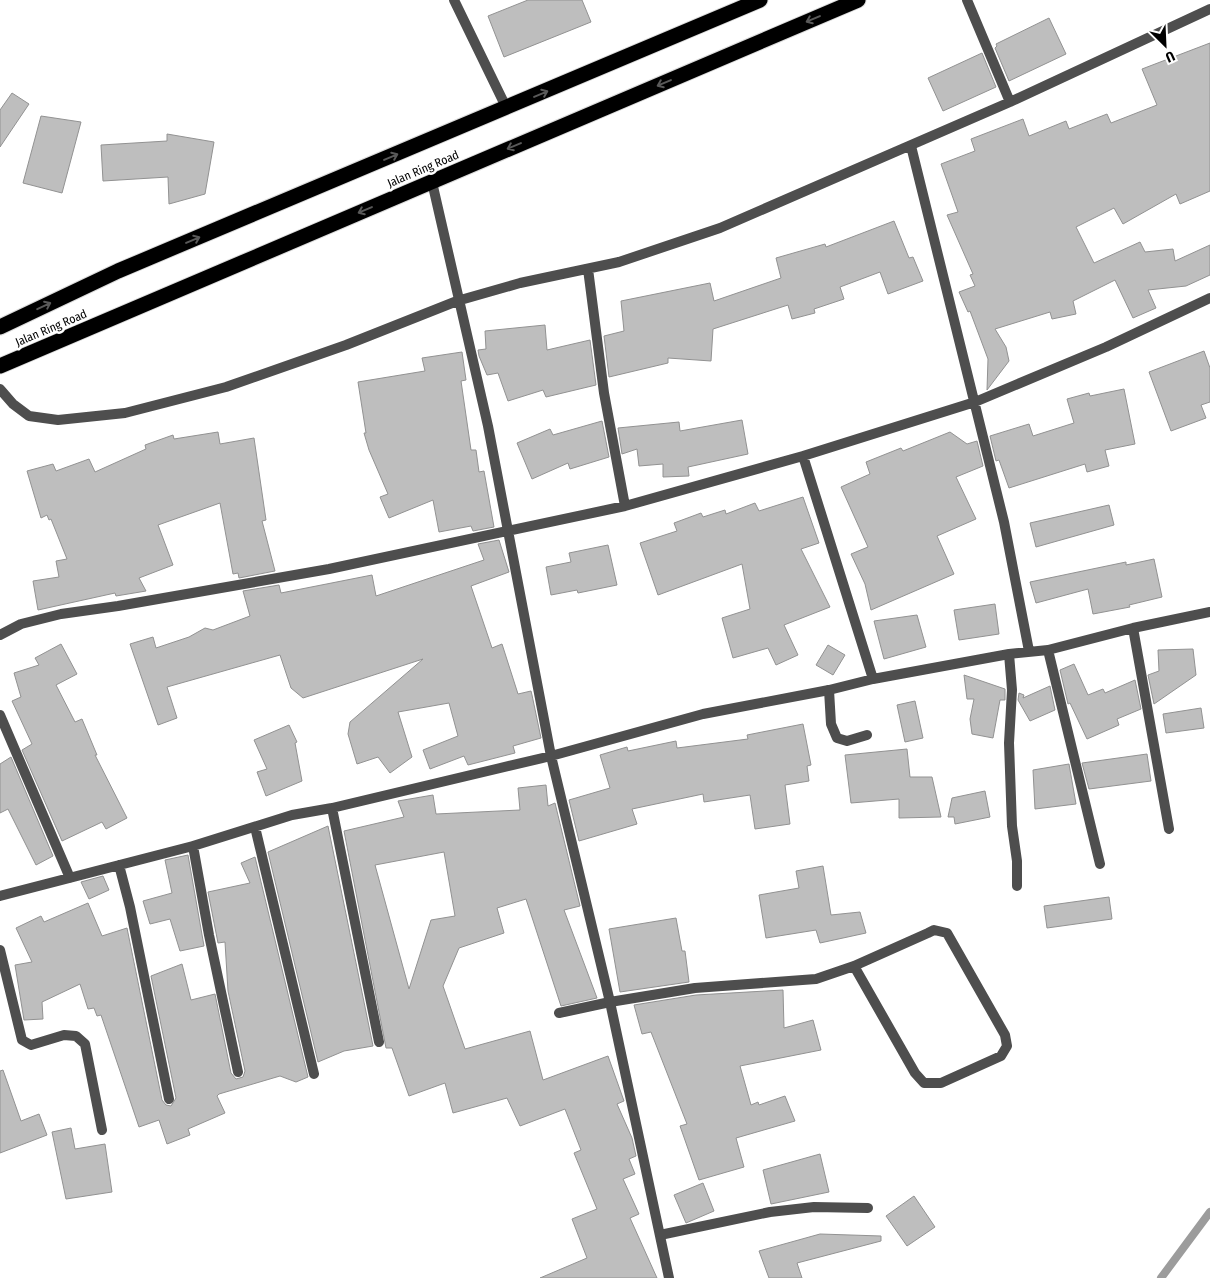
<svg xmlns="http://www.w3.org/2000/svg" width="1210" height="1278" font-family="'Fira Sans Condensed',sans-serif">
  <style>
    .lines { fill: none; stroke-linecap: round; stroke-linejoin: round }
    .stream { stroke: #9c9c9c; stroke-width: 8 }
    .building { fill: #bebebe; stroke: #929292; fill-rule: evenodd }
    .highway-casing { stroke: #dbdbdb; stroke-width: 17 }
    .lane { stroke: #4e4e4e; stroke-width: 10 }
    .street { stroke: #4e4e4e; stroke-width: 10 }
    .highway { stroke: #000; stroke-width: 15 }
    .oneway { stroke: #595959 }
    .labels { text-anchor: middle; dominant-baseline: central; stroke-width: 5; stroke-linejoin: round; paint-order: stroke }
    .street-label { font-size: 12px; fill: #000; stroke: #fff }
  </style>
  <rect width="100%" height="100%" fill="#fff"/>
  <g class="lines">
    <path class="stream" d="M1161,1278L1210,1212"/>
  </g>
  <path class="building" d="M528,0H582L591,22L504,57L488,16Z
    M1049,18L1066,54L1009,81L995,48L997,46L996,44Z
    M1210,43V191L1180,204L1176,194L1123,224L1114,208L1076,227L1094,263L1140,242L1145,252L1173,249L1175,261L1210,245V275L1186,286L1148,290L1156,308L1133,318L1115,280L1073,301L1076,314L1052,319L1050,312L995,329L1006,347L1009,361L987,390L988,359L970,311L968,312L959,292L975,286L970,275L973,274L947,215L958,212L941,164L975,151L971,139L1023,119L1029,136L1066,121L1069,129L1107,114L1111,123L1157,105L1142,69Z
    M982,53L996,87L943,111L928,78Z
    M12,93L29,104L0,147V110Z
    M41,116L81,122L62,193L23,183Z
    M167,134L214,142L205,194L169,204L168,177L103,181L101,145L167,141Z
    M894,221L909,258L913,257L923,281L888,294L880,272L840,287L844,299L814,309L815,313L792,319L788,305L713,329L711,361L668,358V363L609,377L604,336L624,331L621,301L710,283L714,301L781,278L776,258L825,244L826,247Z
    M545,325L547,350L590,340L596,385L546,397L543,390L508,401L498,373L487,375L479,356L478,350L486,349L485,331Z
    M1204,351L1210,368V402L1201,405L1206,418L1171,431L1149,372Z
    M462,352L466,380L461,381L471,450H476L479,472L484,471L494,527L473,531L471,526L439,532L433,500L389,518L380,497L388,494L369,450L364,433H366L358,382L425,371L422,358Z
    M1124,389L1135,444L1105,450L1109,466L1087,472L1085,464L1009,488L999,460L996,461L990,436L1029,424L1033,436L1074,423L1067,399L1089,393L1090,396Z
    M742,420L748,454L688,467L689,476L663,477V464L639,466L637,449L622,454L618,428L679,422L680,431Z
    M602,421L609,457L570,469L568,463L532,479L517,443L550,429L553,435Z
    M218,432L220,444L254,438L266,520L262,521L275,571L239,578L238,573L233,574L220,503L158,525L173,565L139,578L146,591L116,596L115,593L38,610L33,581L59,577L56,561L67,559L51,519L49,520L47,515L41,518L27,471L53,464L56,471L89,459L95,472L146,449L145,445L173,435L174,439Z
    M950,432L967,444L977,441L983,466L956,477L976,519L937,536L954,574L871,610L865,584L851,554L868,547L841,487L870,474L866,462L901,448L903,451Z
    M803,497L819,543L801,549L830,607L784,625L798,655L776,665L768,648L733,658L722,618L750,609L742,564L658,595L640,543L677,531L674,523L701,513L703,517L725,510L726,514L755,503L759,511Z
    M1109,505L1114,525L1036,547L1030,523Z
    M499,540L509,572L471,586L492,648L502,644L518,694L531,691L532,695L541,738L513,746L515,753L468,765L464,756L430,769L423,750L458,736L449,703L398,712L412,757L390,773L378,757L357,764L348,734L350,722L423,659L303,698L291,688L280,655L167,687L177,718L158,725L130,644L153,637L156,648L189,637L205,628L213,630L250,616L243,591L279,585L281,593L372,575L376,596L484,560L478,544Z
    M608,545L617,585L578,593L577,590L551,595L546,567L571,562L569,553Z
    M1154,559L1162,597L1129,605L1130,607L1093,614L1088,589L1036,603L1030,582L1126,562V565Z
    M995,604L999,634L959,640L954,610Z
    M917,615L926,647L884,659L874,621Z
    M61,644L77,674L56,685L75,722L82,719L97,755H95L127,818L106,829L102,822L62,841L22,750L32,744L12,701L21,697L14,673L39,665L35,658Z
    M828,645L845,655L833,675L816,665Z
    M1193,649L1196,675L1154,704L1148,675L1159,671L1158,650Z
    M1074,664L1088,695L1103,689L1105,693L1135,680L1141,709L1117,719L1119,725L1087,739L1070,703L1068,704L1060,670Z
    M964,675L1005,689V700H1000L993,738L972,734L970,719L974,699H967Z
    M1050,686L1055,710L1030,721L1018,700L1019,693L1024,695L1023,698Z
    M915,701L923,738L905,742L897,705Z
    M1201,708L1204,728L1166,733L1163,714Z
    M803,724L811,765L807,766L809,781L785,785L790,824L755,829L750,795L704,802L703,794L632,809L637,824L579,841L569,800L610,788L600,755L627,747L628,751L676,741L677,748L748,739L747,735Z
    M289,725L297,742L295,743L302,781L266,796L257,772L267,769L254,740Z
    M907,749L910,777H932L941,817L899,818V799L851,803L845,755Z
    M1147,754L1151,781L1089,789L1082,763Z
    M11,757L53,856L36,865L8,809L0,813V764Z
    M1069,764L1076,804L1035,809L1033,770Z
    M546,785L548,806L555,803L580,906L564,910L597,998L561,1006L526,899L497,908L504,933L459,948L443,986L465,1049L530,1031L543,1080L608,1056L624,1101L617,1104L632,1138L636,1156L629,1159L635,1174L623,1179L639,1214L630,1218L657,1278H540L587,1258L572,1219L597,1209L574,1153L581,1150L565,1109L520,1126L507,1098L453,1113L445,1083L409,1096L392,1048H386L344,831L404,817L398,801L433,795L436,814L520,810L518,788ZM444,852L455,916L431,920L409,989L375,865Z
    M985,791L990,817L955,824L954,817H948L952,798Z
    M328,826L373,1046L344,1051L318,1062L268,852Z
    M188,855L204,946L180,951L170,919L150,924L143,901L172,893L165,860Z
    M255,857L308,1077L296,1082L280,1076L219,1094L217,1096L225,1113L188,1129L190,1135L167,1144L159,1120L139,1127L101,1015L97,1016L94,1008L88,1009L80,984L42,1002L43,1019L24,1020L15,965L32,962L16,928L41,916L44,922L88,903L102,936L127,928L162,1100L166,1105L171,1106L176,1098L151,976L182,964L191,1000L215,994L231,1073L236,1079L243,1077L245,1071L228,991L225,942L218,943L208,892L250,883L241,863Z
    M823,866L831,915L860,912L866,933L820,943L816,930L766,938L759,895L799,888L796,871Z
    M103,876L109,890L89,899L81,882Z
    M1109,897L1112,919L1047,928L1044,906Z
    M676,918L682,951H685L689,982L620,992L609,929Z
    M783,990L784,1028L813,1020L821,1050L740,1066L751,1105L758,1102L759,1105L785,1096L795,1121L736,1138L744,1167L699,1180L680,1126L687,1124L651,1032L642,1034L634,1005L696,995Z
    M3,1070L21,1121L39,1114L47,1135L0,1153V1071Z
    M71,1128L75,1149L105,1144L112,1192L66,1199L52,1132Z
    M820,1154L829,1192L771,1204L763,1170Z
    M703,1183L714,1211L686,1223L674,1195Z
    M914,1196L935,1227L907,1246L886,1216Z
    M820,1234L881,1236V1241L797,1263L802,1278H769L759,1251Z"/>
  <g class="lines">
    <defs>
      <path id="highway" d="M0,327L118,271L760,0
        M0,366L858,0"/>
    </defs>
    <use href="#highway" class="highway-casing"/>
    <path class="lane" d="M829,690L831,724L837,738L847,741L867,735
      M559,1013L610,1002"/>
    <path class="street" d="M454,0L507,109
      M967,0L1010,102
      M911,146L1004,522L1029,651
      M432,182L488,426L551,756L610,1002L669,1278
      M588,269L604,393L625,506
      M0,389L13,404L29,416L58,420L125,413L226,387L346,345L457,301L520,283L619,262L720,228L1010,102L1210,9
      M803,456L873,679
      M1133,628L1169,829
      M0,635L21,624L61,614L118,606L329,569L625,506L803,456L975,402L1106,347L1210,298
      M1048,650L1100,864
      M1009,654L1012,690L1009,743L1012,826L1017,861V886
      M0,715L70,878
      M332,808L379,1042
      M255,827L314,1074
      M193,846L209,935L238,1072
      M119,865L130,907L169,1099
      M0,896L193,846L292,815L332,808L551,756L703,714L829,690L873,679L1009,654L1048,650L1133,628L1210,612
      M0,950L22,1040L31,1045L64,1035L76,1036L85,1044L102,1130
      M610,1002L695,988L816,979L854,966L928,933L934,930L947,933L1005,1035L1007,1046L1001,1056L941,1083H924L915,1073L854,966
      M660,1235L770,1212L814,1207L868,1208"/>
    <use href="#highway" class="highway"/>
  </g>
  <defs><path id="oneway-shaft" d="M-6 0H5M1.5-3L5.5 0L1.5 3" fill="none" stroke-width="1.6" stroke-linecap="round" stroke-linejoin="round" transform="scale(1.25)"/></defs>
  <g class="oneway">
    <use href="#oneway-shaft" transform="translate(813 19) rotate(157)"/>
    <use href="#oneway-shaft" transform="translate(664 83) rotate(157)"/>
    <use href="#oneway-shaft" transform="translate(541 94) rotate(-23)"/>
    <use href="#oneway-shaft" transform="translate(514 146) rotate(157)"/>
    <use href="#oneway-shaft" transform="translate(391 157) rotate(-23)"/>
    <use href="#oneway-shaft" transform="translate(365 210) rotate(157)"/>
    <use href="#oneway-shaft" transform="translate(193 240) rotate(-23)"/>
    <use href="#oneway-shaft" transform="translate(44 306) rotate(-25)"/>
  </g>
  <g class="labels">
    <g class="street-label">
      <text transform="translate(423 169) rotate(-23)">Jalan Ring Road</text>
      <text transform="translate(51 328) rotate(-23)">Jalan Ring Road</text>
    </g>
  </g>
  <g transform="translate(1165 45) rotate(156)" stroke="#ffffff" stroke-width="4" paint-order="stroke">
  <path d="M0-4L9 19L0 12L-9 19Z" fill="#000000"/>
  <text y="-8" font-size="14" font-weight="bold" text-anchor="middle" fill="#000000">U</text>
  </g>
</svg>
